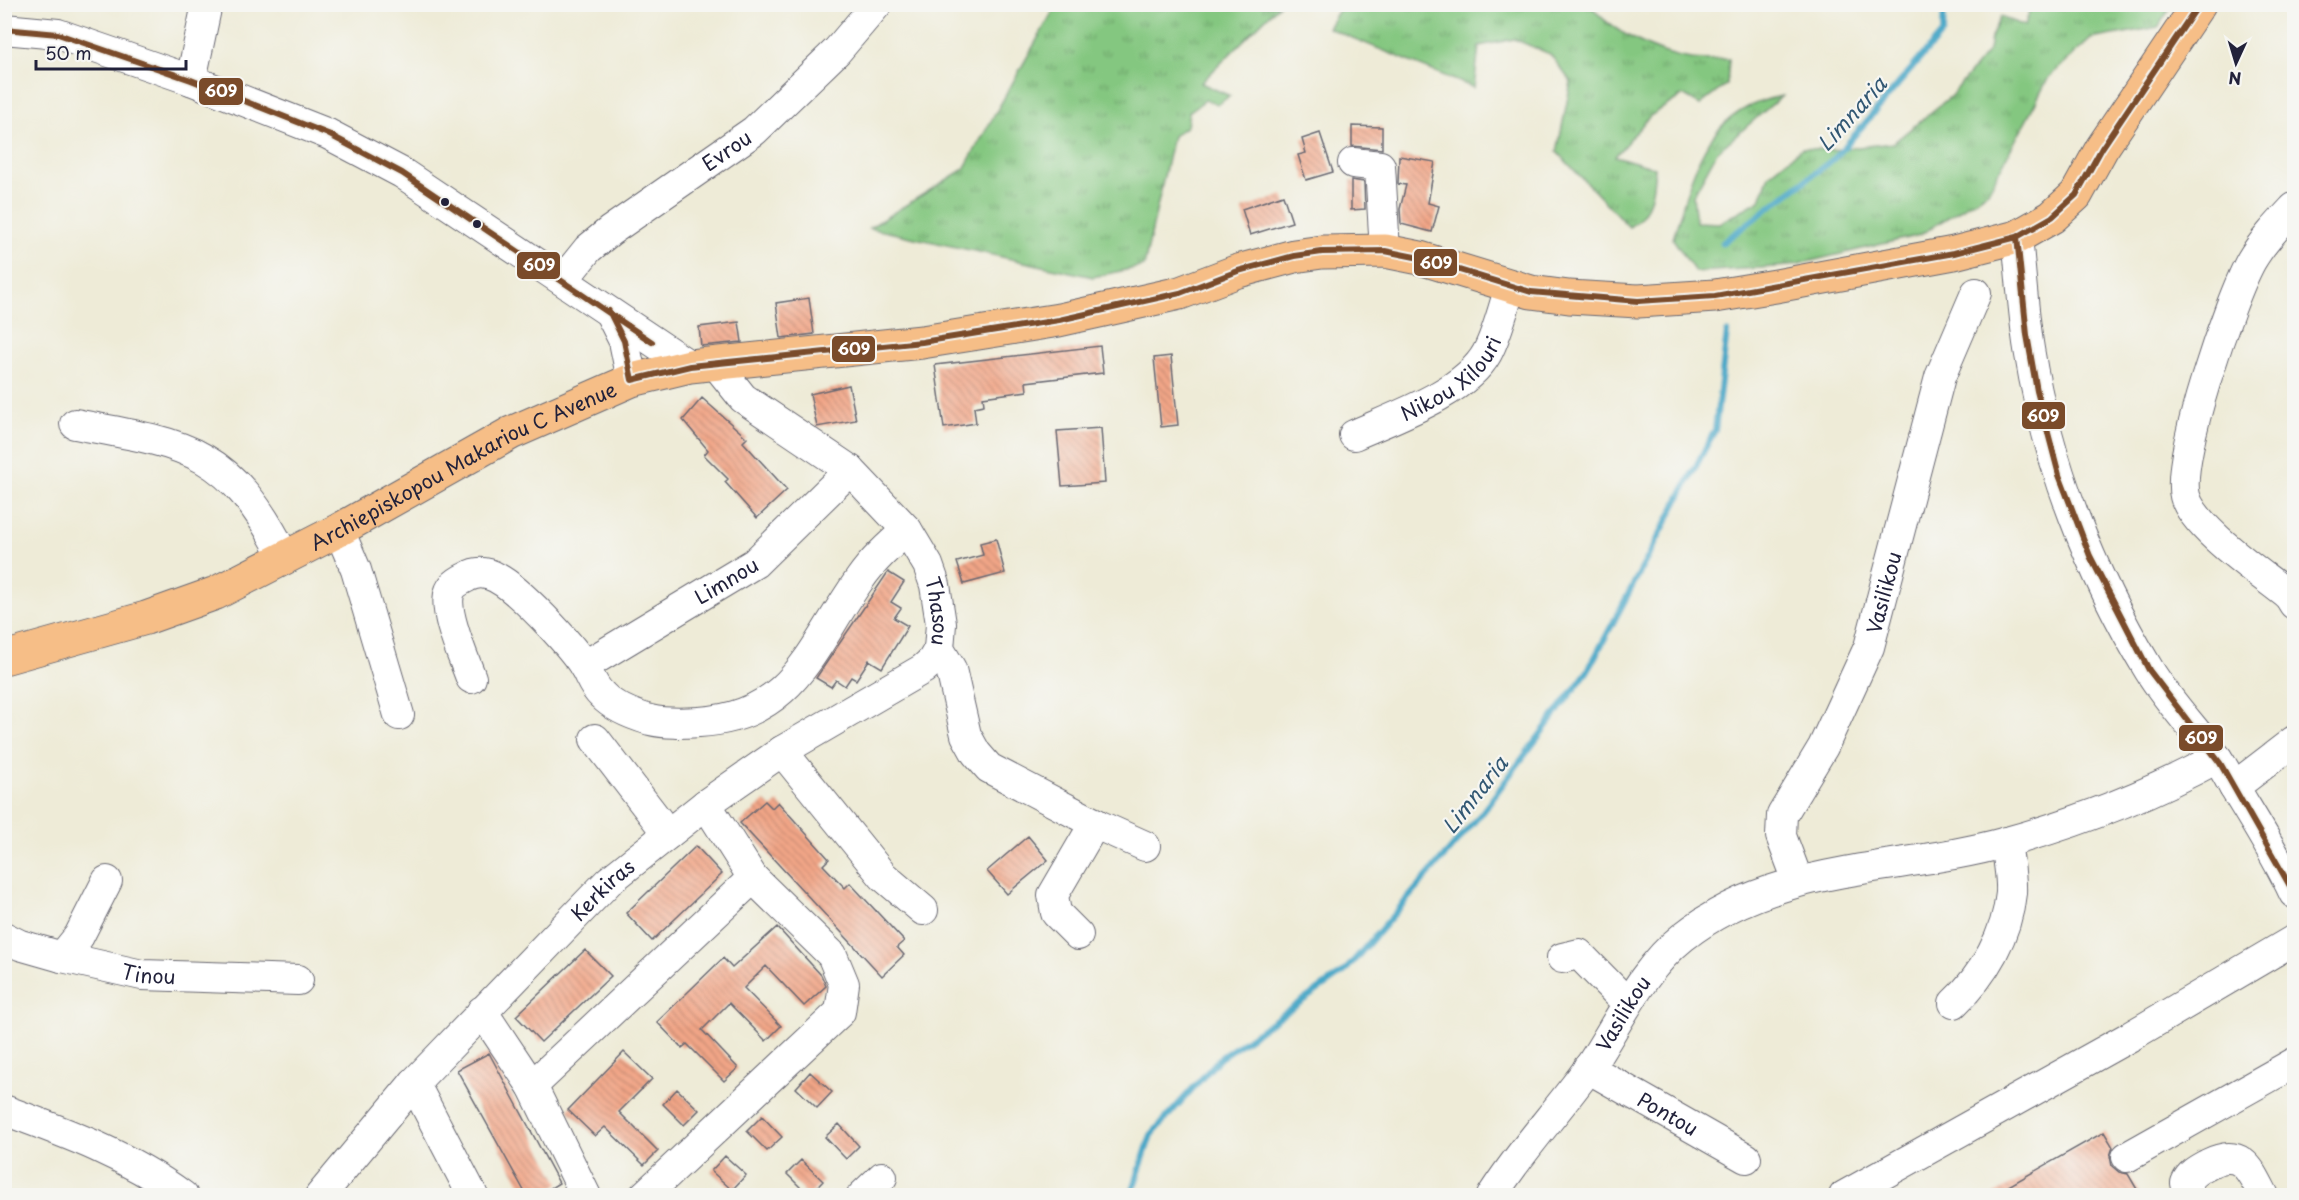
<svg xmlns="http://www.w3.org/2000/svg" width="2299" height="1200" font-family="'Playpen Sans',sans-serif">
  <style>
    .grass { fill: url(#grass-tufts); stroke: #53745e; stroke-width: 1.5 }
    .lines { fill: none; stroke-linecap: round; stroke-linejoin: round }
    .stream { stroke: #48a7c7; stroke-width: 6 }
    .building { fill: url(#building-back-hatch) }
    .minor-casing { stroke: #696872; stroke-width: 32 }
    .major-casing { stroke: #696872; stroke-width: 35 }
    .minor { stroke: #fff; stroke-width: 30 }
    .major { stroke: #f6be87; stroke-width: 33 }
    .bus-1-casing { stroke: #f6f6f2; stroke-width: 10 }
    .bus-1 { stroke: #7a4b2a; stroke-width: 6 }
    .bus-dot { fill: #22223b; stroke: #f6f6f2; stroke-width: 2 }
    .labels { text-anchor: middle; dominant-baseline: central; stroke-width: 4.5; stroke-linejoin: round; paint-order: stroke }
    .street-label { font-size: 20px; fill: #22223b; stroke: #f6f6f2 }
    .water-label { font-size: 21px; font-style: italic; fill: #315773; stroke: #f6f6f2 }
    .line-badge { stroke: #f6f6f2; stroke-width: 2 }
    .badge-label { font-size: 16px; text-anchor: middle; font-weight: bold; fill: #fff }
  </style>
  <defs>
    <pattern id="grass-tufts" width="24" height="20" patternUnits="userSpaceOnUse" patternTransform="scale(1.5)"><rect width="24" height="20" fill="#84c780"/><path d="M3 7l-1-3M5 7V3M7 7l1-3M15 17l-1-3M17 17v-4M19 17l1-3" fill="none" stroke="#6ca16a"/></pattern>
    <pattern id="building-back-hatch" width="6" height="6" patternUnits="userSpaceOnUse" patternTransform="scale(1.5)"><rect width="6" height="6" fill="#f2a687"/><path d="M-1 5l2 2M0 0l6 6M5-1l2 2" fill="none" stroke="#c48770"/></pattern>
  </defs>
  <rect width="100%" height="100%" fill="#f6f6f2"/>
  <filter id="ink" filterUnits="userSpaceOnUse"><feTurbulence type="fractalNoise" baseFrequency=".0167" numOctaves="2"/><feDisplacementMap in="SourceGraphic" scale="12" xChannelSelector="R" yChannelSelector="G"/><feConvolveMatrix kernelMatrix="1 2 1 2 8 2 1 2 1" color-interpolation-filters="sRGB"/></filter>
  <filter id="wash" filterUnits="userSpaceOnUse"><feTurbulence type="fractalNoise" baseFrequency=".008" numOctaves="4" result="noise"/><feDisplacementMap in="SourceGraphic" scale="24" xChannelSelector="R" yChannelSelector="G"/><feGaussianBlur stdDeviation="1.35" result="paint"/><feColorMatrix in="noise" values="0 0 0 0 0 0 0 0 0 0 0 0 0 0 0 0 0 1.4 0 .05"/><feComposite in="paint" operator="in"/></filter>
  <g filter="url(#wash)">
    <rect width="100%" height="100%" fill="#eeebd7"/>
    <path class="grass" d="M1049,5H1279L1201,83L1230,96L1218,104L1205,100L1189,112L1187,126L1173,136L1144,266L1093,277L869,228L964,169L1053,11Z
      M1342,5H1591C1608,31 1661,55 1691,59C1703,61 1716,59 1729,59L1727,84L1700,105L1683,95L1650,116L1615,156L1655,168C1653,191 1651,215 1629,227L1557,152L1571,82L1550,54L1514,39L1479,46L1474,88L1328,28Z
      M2034,5H2172L2158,27L2091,39L2049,77L1988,192L1920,235L1790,266L1695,272L1673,239C1693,173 1703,110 1782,96L1717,152L1693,196L1696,222L1719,223L1760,200L1769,175L1802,148L1832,150L1893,143L1951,96L1989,50L1991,38L2000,17L2025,26L2031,6Z"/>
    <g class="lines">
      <path class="stream" d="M1722,243L1835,158L1943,32L1944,4
        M1131,1196L1151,1135L1220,1058L1344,972L1480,815L1587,672L1715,430L1727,332"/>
    </g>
    <g id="blocks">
      <path class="building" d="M1352,126L1382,127V149L1352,146Z
        M1320,133L1333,172L1306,180L1298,155L1306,153L1302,139Z
        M1399,156L1435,162L1428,203L1439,206L1432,232L1401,224L1400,209L1406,185L1398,184Z
        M1351,180L1364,182L1365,209L1351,210Z
        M1283,195L1292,222L1250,235L1242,209Z
        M809,298L814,334L781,338L776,303Z
        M739,322L742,342L701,346L699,327Z
        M1100,346L1103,373L1026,382L1027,391L983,397L984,405L974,407L976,423L944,428L935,365Z
        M1171,356L1178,425L1161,427L1154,358Z
        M849,385L856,420L817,427L810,394Z
        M702,398L747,438L743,442L787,490L757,518L725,482L728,479L704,455L708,450L683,420Z
        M1101,428L1105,483L1062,486L1057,431Z
        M996,539L1005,573L964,584L957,562L983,555L980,543Z
        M888,572L904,582L891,602L901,608L894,618L908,626L882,668L869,660L856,680L851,677L845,686L836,680L831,687L816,678Z
        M765,801L772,808L778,802L829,859L823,865L845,888L850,883L904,941L897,947L904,955L882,976L740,823Z
        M1028,836L1048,860L1007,894L987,871Z
        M696,846L722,874L652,941L626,913Z
        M777,927L821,975L826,986L804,1006L766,966L744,988L781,1026L766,1041L729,1003L702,1030L738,1068L724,1081L687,1044L682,1048L657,1022L723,958L732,968Z
        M585,950L611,976L541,1042L516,1016Z
        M624,1052L652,1079L619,1112L658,1151L644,1165L605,1127L595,1136L568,1110Z
        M489,1053L559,1183L538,1196H527L457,1070Z
        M810,1072L832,1092L817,1108L796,1088Z
        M677,1089L699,1110L684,1125L663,1104Z
        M762,1116L782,1137L767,1151L747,1131Z
        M839,1124L859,1146L846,1159L825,1137Z
        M2104,1132L2113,1147L2110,1156L2112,1166L2119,1172L2128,1174L2141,1196H1991Z
        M725,1156L746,1175L732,1190L711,1171Z
        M801,1160L823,1181L809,1196L787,1174Z"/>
    </g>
  </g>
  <g filter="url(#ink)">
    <use href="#blocks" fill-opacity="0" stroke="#696872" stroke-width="1.5"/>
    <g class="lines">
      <defs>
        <g id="minor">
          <path d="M4,29L58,34L191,80L328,134L402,173L690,366"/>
          <path d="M191,80L207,4"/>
          <path d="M1353,163L1380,166L1385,251"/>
          <path d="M2294,208C2279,224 2262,242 2251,261C2230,299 2175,457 2185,496C2193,528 2262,574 2289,596L2294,604"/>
          <path d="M2017,237C2021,274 2023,312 2029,349C2047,462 2090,573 2149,670C2168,701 2193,727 2215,756C2223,765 2228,777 2234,787C2255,822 2277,856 2294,893"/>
          <path id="s1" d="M563,280L588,249L610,231L754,131L837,51L877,4"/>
          <path d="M610,313L624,341L632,380"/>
          <path id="s2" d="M715,363L743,398L850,470L907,530L928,565L935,585L941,624L939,649L951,669L966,735L976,753L989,768L1098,825L1145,846"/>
          <path d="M75,424C188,444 230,449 285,558"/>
          <path id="s3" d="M1354,435C1394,417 1465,393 1487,353C1498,332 1503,309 1510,287"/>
          <path d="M339,530L356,570L399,715"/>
          <path id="s4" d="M584,666L755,563L850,470"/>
          <path d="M471,678C464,658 442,611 450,591C453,584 461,580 467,577C477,571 487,572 497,578C520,590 568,642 583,664C590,675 592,686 602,695C614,708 633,715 650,720C666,724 683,723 699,722C794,717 812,646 860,579C873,560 890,545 907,530"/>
          <path d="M595,739L668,834"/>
          <path d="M782,751L883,876L923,910"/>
          <path d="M2234,787L2294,741"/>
          <path id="s5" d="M1798,881L1781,836L1782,815L1823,747L1869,647L1940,377L1976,293"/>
          <path d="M1078,935L1056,913L1053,895L1095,823"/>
          <path id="s6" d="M4,937L20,945L62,957L142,975L298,980"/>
          <path d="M62,957L79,936L107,881"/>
          <path d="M1562,958L1579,954L1627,1003"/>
          <path d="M1954,1003C1984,975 2007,935 2011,893C2012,877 2008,859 2006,842"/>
          <path d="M482,1011L532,1086L586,1196"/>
          <path id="s7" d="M1588,1068L1746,1158"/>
          <path d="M414,1083L473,1196"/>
          <path d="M532,1086L753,878"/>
          <path d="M4,1110C67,1133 129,1156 183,1196"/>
          <path d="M2127,1157L2294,1063"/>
          <path id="s8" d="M320,1196L414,1083L609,881L706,804L782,751L923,669L932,661L939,649"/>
          <path d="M644,1196L840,1012L844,984L832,955L753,878L706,804"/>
          <path d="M862,1196L882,1177"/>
          <path id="s9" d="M1492,1196C1520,1151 1557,1112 1588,1069C1618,1025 1640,971 1683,937C1775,863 1899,872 2007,842C2079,822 2151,794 2217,758"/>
          <path d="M1844,1196L2131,1036L2294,940"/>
          <path d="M2189,1196L2186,1183C2190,1173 2199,1169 2208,1164C2242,1147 2250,1169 2264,1196"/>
        </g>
        <g id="major">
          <path id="s10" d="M4,658L146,618L216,593L339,530L511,433L632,380L690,366L922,342L1059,320L1180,293L1238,271L1294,256L1322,252L1385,251L1420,258L1531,292L1569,297L1638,301L1715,296L1776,286L1954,253L2017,237L2052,217L2076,195L2102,148L2199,4"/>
        </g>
      </defs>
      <use href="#minor" class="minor-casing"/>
      <use href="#major" class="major-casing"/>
      <use href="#minor" class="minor"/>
      <use href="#major" class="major"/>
      <defs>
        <path id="bus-1" d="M4,29L58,34L191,80L328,134L402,173L652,342
          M2017,237L2027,335L2037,391L2059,475L2090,556L2149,670L2220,763L2294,893
          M609,311L624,341L632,380L690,366L922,342L1059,320L1180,293L1238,271L1294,256L1322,252L1385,251L1420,258L1531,292L1638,301L1715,296L1954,253L2017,237L2052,217L2076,195L2102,148L2199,4"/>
      </defs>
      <use href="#bus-1" class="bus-1-casing"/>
      <use href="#bus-1" class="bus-1"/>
    </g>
  </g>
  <g class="bus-dot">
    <circle cx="445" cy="202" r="5"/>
    <circle cx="477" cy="224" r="5"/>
  </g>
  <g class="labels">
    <g class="street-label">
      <text stroke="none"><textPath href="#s1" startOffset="210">Evrou</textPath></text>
      <text stroke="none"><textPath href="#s3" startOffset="114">Nikou Xilouri</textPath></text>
      <text stroke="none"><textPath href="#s10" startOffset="500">Archiepiskopou Makariou C Avenue</textPath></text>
      <text stroke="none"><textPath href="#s4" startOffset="166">Limnou</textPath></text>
      <text stroke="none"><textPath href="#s5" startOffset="315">Vasilikou</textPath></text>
      <text stroke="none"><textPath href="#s2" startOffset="345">Thasou</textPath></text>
      <text stroke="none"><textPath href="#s8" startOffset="417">Kerkiras</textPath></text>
      <text stroke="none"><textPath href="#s6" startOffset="150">Tinou</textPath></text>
      <text stroke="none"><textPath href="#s9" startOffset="225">Vasilikou</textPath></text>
      <text stroke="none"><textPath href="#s7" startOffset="92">Pontou</textPath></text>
    </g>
    <g class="water-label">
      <text transform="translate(1851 113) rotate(-48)">Limnaria</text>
      <text transform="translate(1474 794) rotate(-52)">Limnaria</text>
    </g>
  </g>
  <g class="line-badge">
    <rect x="198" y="77" width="46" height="29" rx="6" fill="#7a4b2a"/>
    <rect x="1413" y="248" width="45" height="29" rx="6" fill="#7a4b2a"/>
    <rect x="516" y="251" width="45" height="29" rx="6" fill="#7a4b2a"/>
    <rect x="831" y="335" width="45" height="28" rx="6" fill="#7a4b2a"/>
    <rect x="2021" y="401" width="45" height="29" rx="6" fill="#7a4b2a"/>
    <rect x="2178" y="724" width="46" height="28" rx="6" fill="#7a4b2a"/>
  </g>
  <g class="badge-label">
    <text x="221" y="97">609</text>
    <text x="1436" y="269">609</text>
    <text x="539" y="271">609</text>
    <text x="854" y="355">609</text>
    <text x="2043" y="422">609</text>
    <text x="2201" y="744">609</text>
  </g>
  <rect width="2299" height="1200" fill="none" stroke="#f6f6f2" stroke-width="24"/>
  <g transform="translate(2236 63) rotate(184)" stroke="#f6f6f2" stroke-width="4.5" paint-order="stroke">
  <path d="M0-4.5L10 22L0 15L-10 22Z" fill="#22223b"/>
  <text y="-9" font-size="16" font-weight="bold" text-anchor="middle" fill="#22223b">N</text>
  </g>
  <path d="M36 60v9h150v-9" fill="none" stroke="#22223b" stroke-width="3"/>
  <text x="45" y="60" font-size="18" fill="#22223b" stroke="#f6f6f2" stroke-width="4.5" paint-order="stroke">50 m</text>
</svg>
